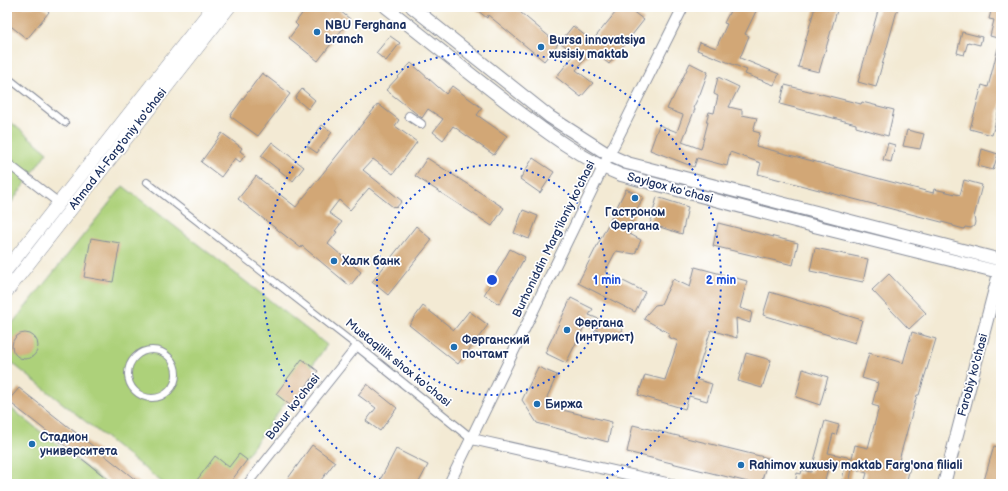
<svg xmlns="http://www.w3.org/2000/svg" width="1008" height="491" font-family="'Balsamiq Sans',sans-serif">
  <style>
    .green { fill: #add17a; stroke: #64806c }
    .building { fill: #d2a776 }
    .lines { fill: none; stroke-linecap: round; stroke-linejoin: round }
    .pedestrian-casing { stroke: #878c99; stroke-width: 8 }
    .minor-casing { stroke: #878c99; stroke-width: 10 }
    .tertiary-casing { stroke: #878c99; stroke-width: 12 }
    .secondary-casing { stroke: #878c99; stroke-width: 14 }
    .primary-casing { stroke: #878c99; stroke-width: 14 }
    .pedestrian { stroke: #fff; stroke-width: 6 }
    .minor { stroke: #fff; stroke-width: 8 }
    .tertiary { stroke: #fff; stroke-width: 10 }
    .secondary { stroke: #fff; stroke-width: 12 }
    .primary { stroke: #fff; stroke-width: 13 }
    .ring { fill: none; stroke: #1d4ed8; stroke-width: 2; stroke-dasharray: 2 4 }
    .poi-dot { fill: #1f6fb2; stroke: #fff; stroke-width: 1.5 }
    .labels { text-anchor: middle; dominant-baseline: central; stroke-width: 3.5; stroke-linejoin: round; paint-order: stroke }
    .poi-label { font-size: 12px; font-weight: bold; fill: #1b2f5e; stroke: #fff; text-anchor: start }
    .street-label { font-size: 12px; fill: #1b2f5e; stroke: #fff }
    .centre { fill: #1d4ed8; stroke: #fff; stroke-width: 2 }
    .ring-label { font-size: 12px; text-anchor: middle; font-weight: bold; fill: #1d4ed8; stroke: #fff; stroke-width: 3.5; stroke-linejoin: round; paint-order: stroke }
  </style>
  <rect width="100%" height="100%" fill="#fff"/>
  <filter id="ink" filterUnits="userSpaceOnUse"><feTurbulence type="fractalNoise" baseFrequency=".025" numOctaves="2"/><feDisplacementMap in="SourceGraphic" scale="8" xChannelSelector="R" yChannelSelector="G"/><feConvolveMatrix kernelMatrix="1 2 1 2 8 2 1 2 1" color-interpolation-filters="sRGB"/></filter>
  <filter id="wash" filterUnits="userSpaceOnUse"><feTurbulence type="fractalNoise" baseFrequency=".012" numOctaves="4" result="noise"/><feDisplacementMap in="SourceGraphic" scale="16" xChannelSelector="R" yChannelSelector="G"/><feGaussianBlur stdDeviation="0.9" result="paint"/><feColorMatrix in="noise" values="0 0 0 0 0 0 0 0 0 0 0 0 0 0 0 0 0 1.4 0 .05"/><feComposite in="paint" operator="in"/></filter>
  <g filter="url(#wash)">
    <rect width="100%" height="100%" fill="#f3ead4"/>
    <path class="green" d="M7,119L47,152L7,209Z
      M123,186L327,345L226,484H164L7,359V330Z
      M7,405L107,484H7Z"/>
    <g id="blocks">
      <path class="building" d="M7,7H42L49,12L27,39L7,23Z
        M307,7H335L350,19L318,61L289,38L298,26L295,23Z
        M473,7H514L558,44L544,61L488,15L487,18Z
        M620,7H627L644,20L609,64L592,50L576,70L593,83L581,97L556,77L575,54L560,42L573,26L592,41Z
        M732,7H758L745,34L749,36L740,58L779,74L774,85L745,74L747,70L697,50L700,42L716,48L727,24L724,23Z
        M815,7H838L819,72L798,67Z
        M879,7H898L876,87L858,82Z
        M992,7H1001V39L990,36L994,20L989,19Z
        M962,32L982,37L980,45L968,42L964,55L957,53Z
        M390,36L400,43L386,61L376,53Z
        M998,48H1001V102L992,135L970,129L982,85L988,87Z
        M411,63L446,94L452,86L482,108L477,115L507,136L494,155L453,126L443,140L433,132L443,119L428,109L422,118L386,90Z
        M690,63L708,72L700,94L693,108L695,109L682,142L701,149L708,122H706L709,112L714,113L718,96L714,94L718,77L739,87L729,107L742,110V115L757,118L753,131L760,133L756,146L933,193L934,189L960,195L964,180L982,185L974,217L975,222L974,226L971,228L965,227L964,229L953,226V225L758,174L761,163L730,152L727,166L697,158L694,167L650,150L659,125L677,132L683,115L667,109L671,100H672Z
        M262,73L290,94L258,136L230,116Z
        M785,85L861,104L862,102L894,110L888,136L856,127V124L780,104Z
        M302,89L315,100L308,109L295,98Z
        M378,104L399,120L395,126L417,142L393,174L373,159L363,170L402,201L396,208L394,206L393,207L369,188L350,210L339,200L329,213L342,222L335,231L337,232L328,244L361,272L350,286L302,246L301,248L238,199L256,176L296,207Z
        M322,125L332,132L317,153L307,146Z
        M907,130L924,134L920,149L903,146Z
        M222,133L242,148L240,151L245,155L240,162L235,158L221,177L201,162Z
        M272,142L304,167L293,181L261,156Z
        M888,143L895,145L891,162L883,160Z
        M982,149L998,154L993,170L978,166Z
        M427,158L504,208L492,226L415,176Z
        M533,158L554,172L540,193L520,179Z
        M626,189L643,197L626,232L641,240L635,254L616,251L605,272L645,292L635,312L578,283Z
        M657,197L688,207L682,234L650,224Z
        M523,210L538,216L529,239L514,233Z
        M718,223L798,243L793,265L713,246Z
        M416,226L432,240L388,295L372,282Z
        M91,238L120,243L113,282L84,277Z
        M815,248L868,259L863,282L810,271Z
        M510,249L525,257L499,304L484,295Z
        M695,267L747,281L740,308L752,312L750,323L736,318L737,338L711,330L695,379L712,384L707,401L689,396L685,409L638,395L645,375L665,380L678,341L668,337L669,333L644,319L647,314L655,305L661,304L673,279L690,287Z
        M889,274L926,313L909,329L872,290Z
        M770,292L862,320L855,343L763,315Z
        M571,298L593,309L589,315L623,329L618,339L585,325L566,363L545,353Z
        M423,306L454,330L469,311L488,325L458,364L409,325Z
        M912,332L936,339L919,395H917L899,460L911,463L906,484H864L867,473L852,469L849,484H841L845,467L829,464L824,484H795L797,473L801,474L802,470L811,472L825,421L839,425L836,435L833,434L828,453L852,458L855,445L868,448L879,407L872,405L878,383L862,378L869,353L903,363Z
        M12 346a13 13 0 1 1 26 0a13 13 0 1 1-26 0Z
        M746,353L771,360L762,388L738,381Z
        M302,359L318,371L291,406L276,394Z
        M538,367L557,375L547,397L550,407L612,422L608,442L537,423L522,400Z
        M803,369L828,377L820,405L796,397Z
        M367,384L397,408L380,431L366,421L376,408L358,395Z
        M19,388L141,484H114L8,401Z
        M633,425L768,458L761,484H756L627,452Z
        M312,445L335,462L318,484H284Z
        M994,446L1001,448V484H983Z
        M396,449L428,465L418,484H378Z
        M239,454L247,460L229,484H194L215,456L229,467Z"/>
    </g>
  </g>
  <g filter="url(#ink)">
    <use href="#blocks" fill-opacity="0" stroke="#878c99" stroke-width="1"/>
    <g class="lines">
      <defs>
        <path id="pedestrian" d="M7,77L65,123
          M147,182L357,346
          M128 374a24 24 0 1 1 48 0a24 24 0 1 1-48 0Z"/>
        <path id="minor" d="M409,116L421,124
          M7,163L59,203
          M247,484L357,346L472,439"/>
        <path id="tertiary" d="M472,439L671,484
          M449,484L609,155L683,7"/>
        <path id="secondary" d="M386,7C428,40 470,74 513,107C546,132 583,160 621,175L810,225L999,272
          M412,7L550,117L609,155L627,163L1001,260
          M944,484L1001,266"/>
        <path id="primary" d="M7,269L213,7
          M7,291L229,7"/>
      </defs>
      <use href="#pedestrian" class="pedestrian-casing"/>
      <use href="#minor" class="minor-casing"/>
      <use href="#tertiary" class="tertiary-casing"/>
      <use href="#secondary" class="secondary-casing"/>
      <use href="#primary" class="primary-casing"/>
      <use href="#pedestrian" class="pedestrian"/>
      <use href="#minor" class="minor"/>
      <use href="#tertiary" class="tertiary"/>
      <use href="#secondary" class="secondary"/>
      <use href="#primary" class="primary"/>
    </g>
  </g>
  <g class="ring">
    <circle cx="492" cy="280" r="115"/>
    <path d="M386 483A229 229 0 1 1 598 483"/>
  </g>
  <g class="poi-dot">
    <circle cx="317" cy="32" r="4"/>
    <circle cx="541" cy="47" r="4"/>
    <circle cx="635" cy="198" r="4"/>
    <circle cx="334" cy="261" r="4"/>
    <circle cx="567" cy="330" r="4"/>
    <circle cx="454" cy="347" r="4"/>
    <circle cx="537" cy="404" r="4"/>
    <circle cx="32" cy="444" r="4"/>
    <circle cx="741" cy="465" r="4"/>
  </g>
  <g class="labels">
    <g class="poi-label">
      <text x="325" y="25">NBU Ferghana<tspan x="325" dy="14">branch</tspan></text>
      <text x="549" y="40">Bursa innovatsiya<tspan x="549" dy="14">xusisiy maktab</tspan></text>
      <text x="635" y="212" text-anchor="middle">Гастроном<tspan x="635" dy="14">Фергана</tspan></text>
      <text x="342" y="261">Халк банк</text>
      <text x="575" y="323">Фергана<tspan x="575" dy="14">(интурист)</tspan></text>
      <text x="462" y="340">Ферганский<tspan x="462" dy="14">почтамт</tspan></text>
      <text x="545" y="404">Биржа</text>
      <text x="40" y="437">Стадион<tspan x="40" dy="14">университета</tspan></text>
      <text x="749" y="465">Rahimov xuxusiy maktab Farg'ona filiali</text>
    </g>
    <g class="street-label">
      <text transform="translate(118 149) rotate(-52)">Ahmad Al-Farg'oniy ko'chasi</text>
      <text transform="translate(670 188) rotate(15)">Saylgox koʻchasi</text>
      <text transform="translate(554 239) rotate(-64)">Burhoniddin Marg'iloniy ko'chasi</text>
      <text transform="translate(398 363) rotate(39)">Mustaqillik shox ko'chasi</text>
      <text transform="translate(973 375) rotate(-75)">Farobiy ko'chasi</text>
      <text transform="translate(293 407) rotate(-52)">Bobur ko'chasi</text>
    </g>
  </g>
  <circle cx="492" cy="280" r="6" class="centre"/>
  <g class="ring-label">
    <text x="607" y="284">1 min</text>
    <text x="721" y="284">2 min</text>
  </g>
  <rect width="1008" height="491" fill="none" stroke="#fff" stroke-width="24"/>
</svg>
